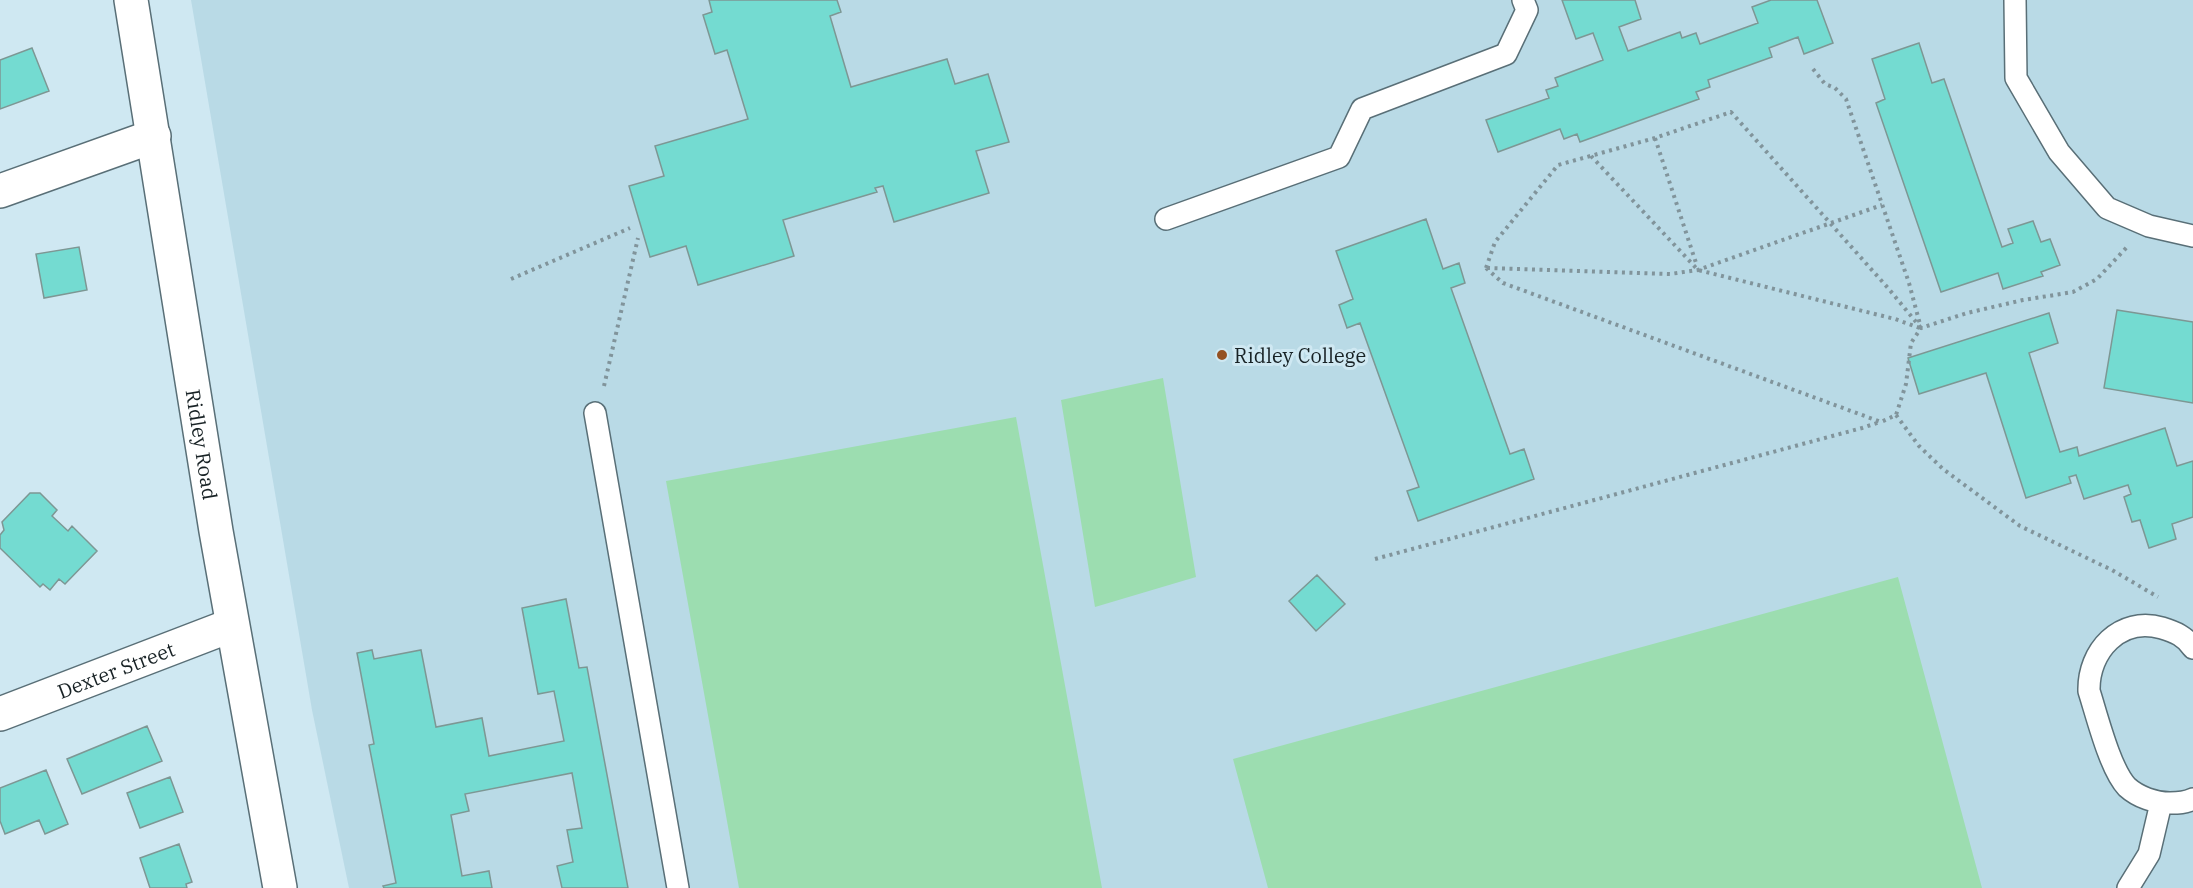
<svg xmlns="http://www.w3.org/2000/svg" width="2193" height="888" font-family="'IBM Plex Serif',serif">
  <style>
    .built { fill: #b9dae6 }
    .pitch { fill: #9cddb0 }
    .building { fill: #74dbd1; stroke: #7d9794; stroke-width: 1.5 }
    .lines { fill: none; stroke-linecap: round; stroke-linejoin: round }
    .lane-casing { stroke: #596f77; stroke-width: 24 }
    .street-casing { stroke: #596f77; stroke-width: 36 }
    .secondary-casing { stroke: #596f77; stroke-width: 36 }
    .path { stroke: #81949b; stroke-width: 4; stroke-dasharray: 3 4.5; stroke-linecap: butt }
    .lane { stroke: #fff; stroke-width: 21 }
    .street { stroke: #fff; stroke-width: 33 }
    .secondary { stroke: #fff; stroke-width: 33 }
    .poi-dot { fill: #945122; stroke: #cfe8f2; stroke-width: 2 }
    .labels { text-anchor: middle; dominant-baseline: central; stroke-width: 6; stroke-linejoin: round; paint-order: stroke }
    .poi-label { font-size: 20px; fill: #182225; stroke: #cfe8f2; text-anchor: start }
    .street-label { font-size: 20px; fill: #182225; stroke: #cfe8f2 }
  </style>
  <rect width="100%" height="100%" fill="#cfe8f2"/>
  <path class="built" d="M191,0H2193V888H349L312,710Z"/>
  <path class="pitch" d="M1163,378L1196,577L1095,607L1061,400Z
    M1016,417L1102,888H739L666,481Z
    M1898,577L1982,888H1268L1233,759Z"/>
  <path class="building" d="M709,0H837L841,12L830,16L851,87L947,59L955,84L988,74L1009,142L976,151L989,193L894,222L883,186L875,188L877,192L783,220L794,256L698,285L686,246L650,257L629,186L664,176L655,146L748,119L727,50L715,54L703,15L712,12Z
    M1562,0H1635L1641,19L1619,27L1628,51L1680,32L1682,38L1696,33L1700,44L1758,23L1752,7L1771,0H1817L1833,43L1804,54L1798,37L1769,48L1772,57L1708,80L1710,87L1696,92L1699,99L1580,142L1577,134L1564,139L1560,129L1498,152L1486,120L1549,98L1546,90L1558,86L1555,78L1603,60L1593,33L1576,39Z
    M1919,43L1932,83L1944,79L2002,247L2013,243L2008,229L2033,221L2041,242L2050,239L2060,265L2041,272L2043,276L2003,289L1998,273L1941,292L1876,103L1885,99L1872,59Z
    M32,48L49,91L0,109V60Z
    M1426,219L1443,269L1459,263L1465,283L1451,288L1510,454L1524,449L1534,479L1418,521L1407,491L1419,487L1360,323L1347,328L1339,305L1353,299L1336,251Z
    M79,247L87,290L44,298L36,254Z
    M2117,310L2193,322V403L2104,388Z
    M2049,313L2058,343L2029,353L2060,452L2077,447L2079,456L2165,428L2177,466L2193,461V517L2172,524L2176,539L2149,548L2140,520L2132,522L2124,497L2131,494L2128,485L2084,499L2076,475L2069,477L2071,483L2026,498L1986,373L1919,394L1908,358Z
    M30,493H40L57,510L52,516L68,531L72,526L97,551L65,584L59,579L50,590L43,584L40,587L0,548V535L4,530L2,522Z
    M1317,575L1345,604L1316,631L1289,601Z
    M566,599L579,668L587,667L628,888H562L557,866L573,862L567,830L582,828L572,773L465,794L469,811L451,815L462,876L489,871L492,888H384L383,886L396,883L369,745L374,744L357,653L372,650L374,659L421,650L436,727L482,718L489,756L564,741L554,691L538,694L522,608Z
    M147,726L162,761L82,794L67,759Z
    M46,770L68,824L45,834L39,820L5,834L0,821V788Z
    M170,777L183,812L140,828L127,793Z
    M179,844L192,882L186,884L187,888H150L140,858Z"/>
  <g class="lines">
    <defs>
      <path id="lane" d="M2015,0L2016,78L2059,152L2107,208L2149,226L2193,236
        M1166,219L1339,157L1362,109L1506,54L1527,10L1523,0
        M595,413L678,888
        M2193,648C2185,636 2175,632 2162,628C2120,616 2088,651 2089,691C2097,716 2110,769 2127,787C2138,797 2155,803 2170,803C2178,803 2185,803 2193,799
        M2128,888L2149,854L2161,803"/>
      <g id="street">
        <path d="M0,191L154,136"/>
        <path id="s1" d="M0,714L232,625"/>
      </g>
      <g id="secondary">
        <path id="s2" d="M131,0L216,531L280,888"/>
      </g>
    </defs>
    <use href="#lane" class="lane-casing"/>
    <use href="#street" class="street-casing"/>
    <use href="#secondary" class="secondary-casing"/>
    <path class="path" d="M1813,69L1825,84L1835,88L1846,99L1909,283L1921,328L1967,313L2023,300L2073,292L2097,279L2128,246
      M1655,138L1697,266
      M1591,156L1698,270L1895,319L1920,328
      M1486,268L1495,242L1558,165L1655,138L1731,112L1888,288L1921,328
      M1486,268L1503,283L1881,422L1896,415L1906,384L1911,343L1921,328
      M1487,268L1670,274L1698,270L1882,205
      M511,279L630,228
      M604,386L638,238
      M1896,415L1919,446L1943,469L2020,526L2112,570L2158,597
      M1375,559L1862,428L1880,422"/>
    <use href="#lane" class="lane"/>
    <use href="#street" class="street"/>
    <use href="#secondary" class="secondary"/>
  </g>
  <circle class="poi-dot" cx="1222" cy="355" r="6"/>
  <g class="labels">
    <g class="poi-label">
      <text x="1234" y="355">Ridley College</text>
    </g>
    <g class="street-label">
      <text stroke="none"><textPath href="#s2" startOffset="450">Ridley Road</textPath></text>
      <text stroke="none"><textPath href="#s1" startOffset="124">Dexter Street</textPath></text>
    </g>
  </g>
</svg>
